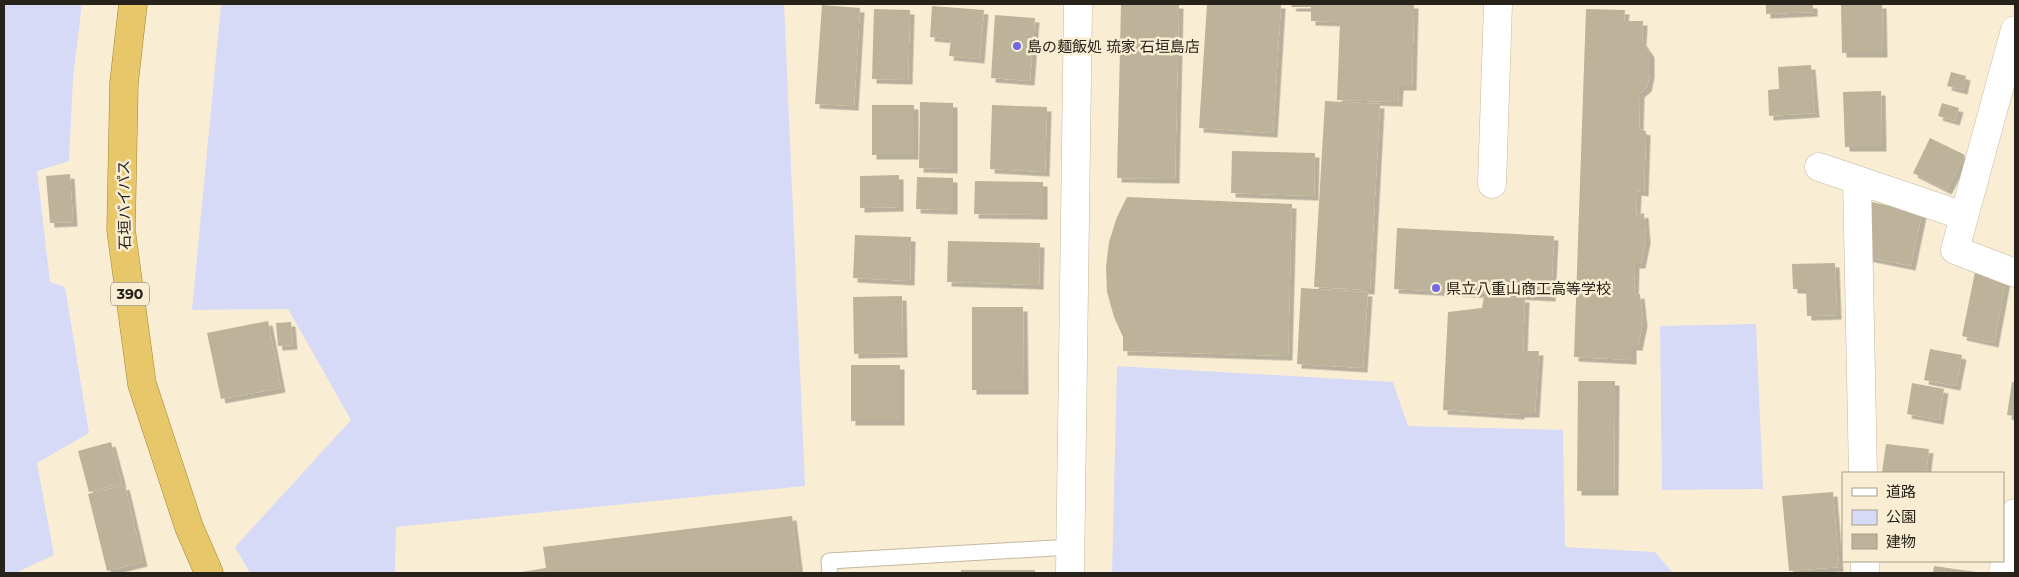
<svg xmlns="http://www.w3.org/2000/svg" width="2019" height="577" font-family="Montserrat,'Noto Sans JP',sans-serif">
  <style>
    .green { fill: #d7daf7 }
    .building { fill: #bdb39a; filter: url(#shadow) }
    .lines { fill: none; stroke-linecap: round; stroke-linejoin: round }
    .service-casing { stroke: #c3b9a0; stroke-width: 17 }
    .minor-casing { stroke: #c3b9a0; stroke-width: 29 }
    .tertiary-casing { stroke: #c3b9a0; stroke-width: 29 }
    .trunk-casing { stroke: #a18437; stroke-width: 29 }
    .service { stroke: #fff; stroke-width: 15 }
    .minor { stroke: #fff; stroke-width: 28 }
    .tertiary { stroke: #fff; stroke-width: 28 }
    .trunk { stroke: #e8c76b; stroke-width: 28 }
    .poi-dot { fill: #6e68e3; stroke: #f9eed4; stroke-width: 2 }
    .labels { text-anchor: middle; dominant-baseline: central; stroke-width: 5; stroke-linejoin: round; paint-order: stroke }
    .shield { fill: #f9eed4; stroke: #666052; stroke-width: 1 }
    .shield-label { font-size: 14px; font-weight: bold; fill: #27231a }
    .poi-label { font-size: 15px; fill: #27231a; stroke: #f9eed4; text-anchor: start }
    .street-label { font-size: 15px; fill: #27231a; stroke: #f9eed4 }
  </style>
  <defs>
    <filter id="shadow"><feDropShadow dx="4.5" dy="4.5" stdDeviation="0" flood-color="#0004"/></filter>
  </defs>
  <rect width="100%" height="100%" fill="#f9eed4"/>
  <path class="green" d="M4,4H82L73,77L69,161L37,171L50,282L65,287L89,433L37,463L54,555L15,573H4Z
    M221,4H784L805,486L396,527L395,573H250L235,547L351,420L288,309L192,310Z
    M1756,324L1763,489L1662,490L1660,326Z
    M1117,366L1393,382L1408,426L1563,430L1565,547L1655,552L1673,573H1112Z"/>
  <path class="building" d="M1121,4H1179L1175,179L1117,178Z
    M1207,4H1281L1273,133L1199,128Z
    M1292,4H1414L1412,86H1399L1398,102L1337,100L1340,22L1311,21V7H1291Z
    M1766,4H1813V12L1766,14Z
    M1841,4H1882L1883,53H1842Z
    M822,5L860,8L854,106L815,104Z
    M932,6L984,10L980,59L949,56L951,39L930,37Z
    M874,9L910,10L908,80L872,79Z
    M1586,9L1625,10L1624,21H1643L1642,41L1650,53V74L1647,87L1640,93L1639,129L1646,131L1644,192L1637,191L1636,215L1644,213L1646,239L1641,264H1635L1634,295L1640,294L1643,322L1638,346H1632V360L1574,357Z
    M995,15L1035,18L1030,81L991,78Z
    M1811,65L1815,113L1769,116L1768,90L1779,89L1778,67Z
    M1951,72L1966,76L1963,90L1947,86Z
    M1881,91L1882,147H1845L1843,92Z
    M1325,101L1380,104L1370,290L1314,287Z
    M920,102L953,103V169L919,168Z
    M1942,103L1959,108L1955,121L1938,116Z
    M872,105H914V155H872Z
    M992,105L1047,107L1045,172L990,169Z
    M1930,138L1965,155L1947,190L1913,173Z
    M1232,151L1315,153L1314,196L1231,193Z
    M70,174L73,222L50,223L46,176Z
    M899,175V207L860,208V176Z
    M917,177L953,178V210L916,209Z
    M975,181L1043,182V215L974,214Z
    M1127,197L1292,204L1288,356L1123,351V337L1114,317L1107,292L1106,267L1109,242L1117,217Z
    M1872,202L1922,213L1911,266L1861,256Z
    M1397,228L1554,236L1551,297L1394,289Z
    M855,235L911,237L910,281L853,278Z
    M948,241L1040,243L1039,285L947,282Z
    M1835,263L1837,315L1807,316L1806,289H1793L1792,264Z
    M1975,272L2006,279L1994,343L1962,336Z
    M1301,288L1368,292L1363,368L1297,364Z
    M902,296L903,353L854,354L853,297Z
    M1484,296L1525,298L1523,351H1539L1535,413H1520V415L1443,410L1448,312L1482,308Z
    M972,307H1023L1024,390H972Z
    M268,321L281,388L221,399L207,333Z
    M291,322L293,345L278,346L276,323Z
    M1930,349L1962,355L1956,386L1924,380Z
    M851,365H900V421H851Z
    M1578,381H1615L1614,491H1577Z
    M2012,382H2015V416L2007,415Z
    M1912,383L1944,389L1939,420L1907,414Z
    M111,442L122,483L89,492L78,451Z
    M1886,444L1929,449L1926,473H1882Z
    M125,485L143,562L107,571L88,494Z
    M1833,492L1839,567L1789,571L1782,496Z
    M792,516L799,573H515L546,568L543,547Z
    M1934,566L1976,572V573H1933Z
    M961,570H1035V573H961Z"/>
  <g class="lines">
    <defs>
      <path id="service" d="M830,573L829,561L1071,547"/>
      <path id="minor" d="M2015,30L1955,250L2015,273
        M1819,167L1964,216
        M1857,180L1863,473
        M1492,184L1498,4
        M1865,561V573
        M2003,573L2015,513"/>
      <path id="tertiary" d="M1070,573L1078,4"/>
      <path id="trunk" d="M133,4L124,83L121,230L142,384L189,527L209,573"/>
    </defs>
    <use href="#service" class="service-casing"/>
    <use href="#minor" class="minor-casing"/>
    <use href="#tertiary" class="tertiary-casing"/>
    <use href="#trunk" class="trunk-casing"/>
    <use href="#service" class="service"/>
    <use href="#minor" class="minor"/>
    <use href="#tertiary" class="tertiary"/>
    <use href="#trunk" class="trunk"/>
  </g>
  <g class="poi-dot">
    <circle cx="1017" cy="46" r="5"/>
    <circle cx="1436" cy="288" r="5"/>
  </g>
  <g class="labels">
    <rect class="shield" x="111" y="282.5" width="38" height="23" rx="4"/>
    <g class="shield-label">
      <text x="130" y="294">390</text>
    </g>
    <g class="poi-label">
      <text x="1027" y="46">島の麺飯処 琉家 石垣島店</text>
      <text x="1446" y="288">県立八重山商工高等学校</text>
    </g>
    <g class="street-label">
      <text transform="translate(124 205) rotate(-91)">石垣バイパス</text>
    </g>
  </g>
  <rect width="2019" height="577" fill="none" stroke="#27231a" stroke-width="10"/>
  <rect x="1842" y="472" width="162" height="90" fill="#f9eed4" stroke="#a59d8a"/>
  <rect x="1852" y="488" width="25" height="8" fill="#ffffff" stroke="#a59d8a"/>
  <text x="1886" y="497" font-size="15" fill="#27231a">道路</text>
  <rect x="1852" y="510" width="25" height="15" fill="#d7daf7" stroke="#a59d8a"/>
  <text x="1886" y="522" font-size="15" fill="#27231a">公園</text>
  <rect x="1852" y="534" width="25" height="15" fill="#bdb39a" stroke="#a59d8a"/>
  <text x="1886" y="547" font-size="15" fill="#27231a">建物</text>
</svg>
